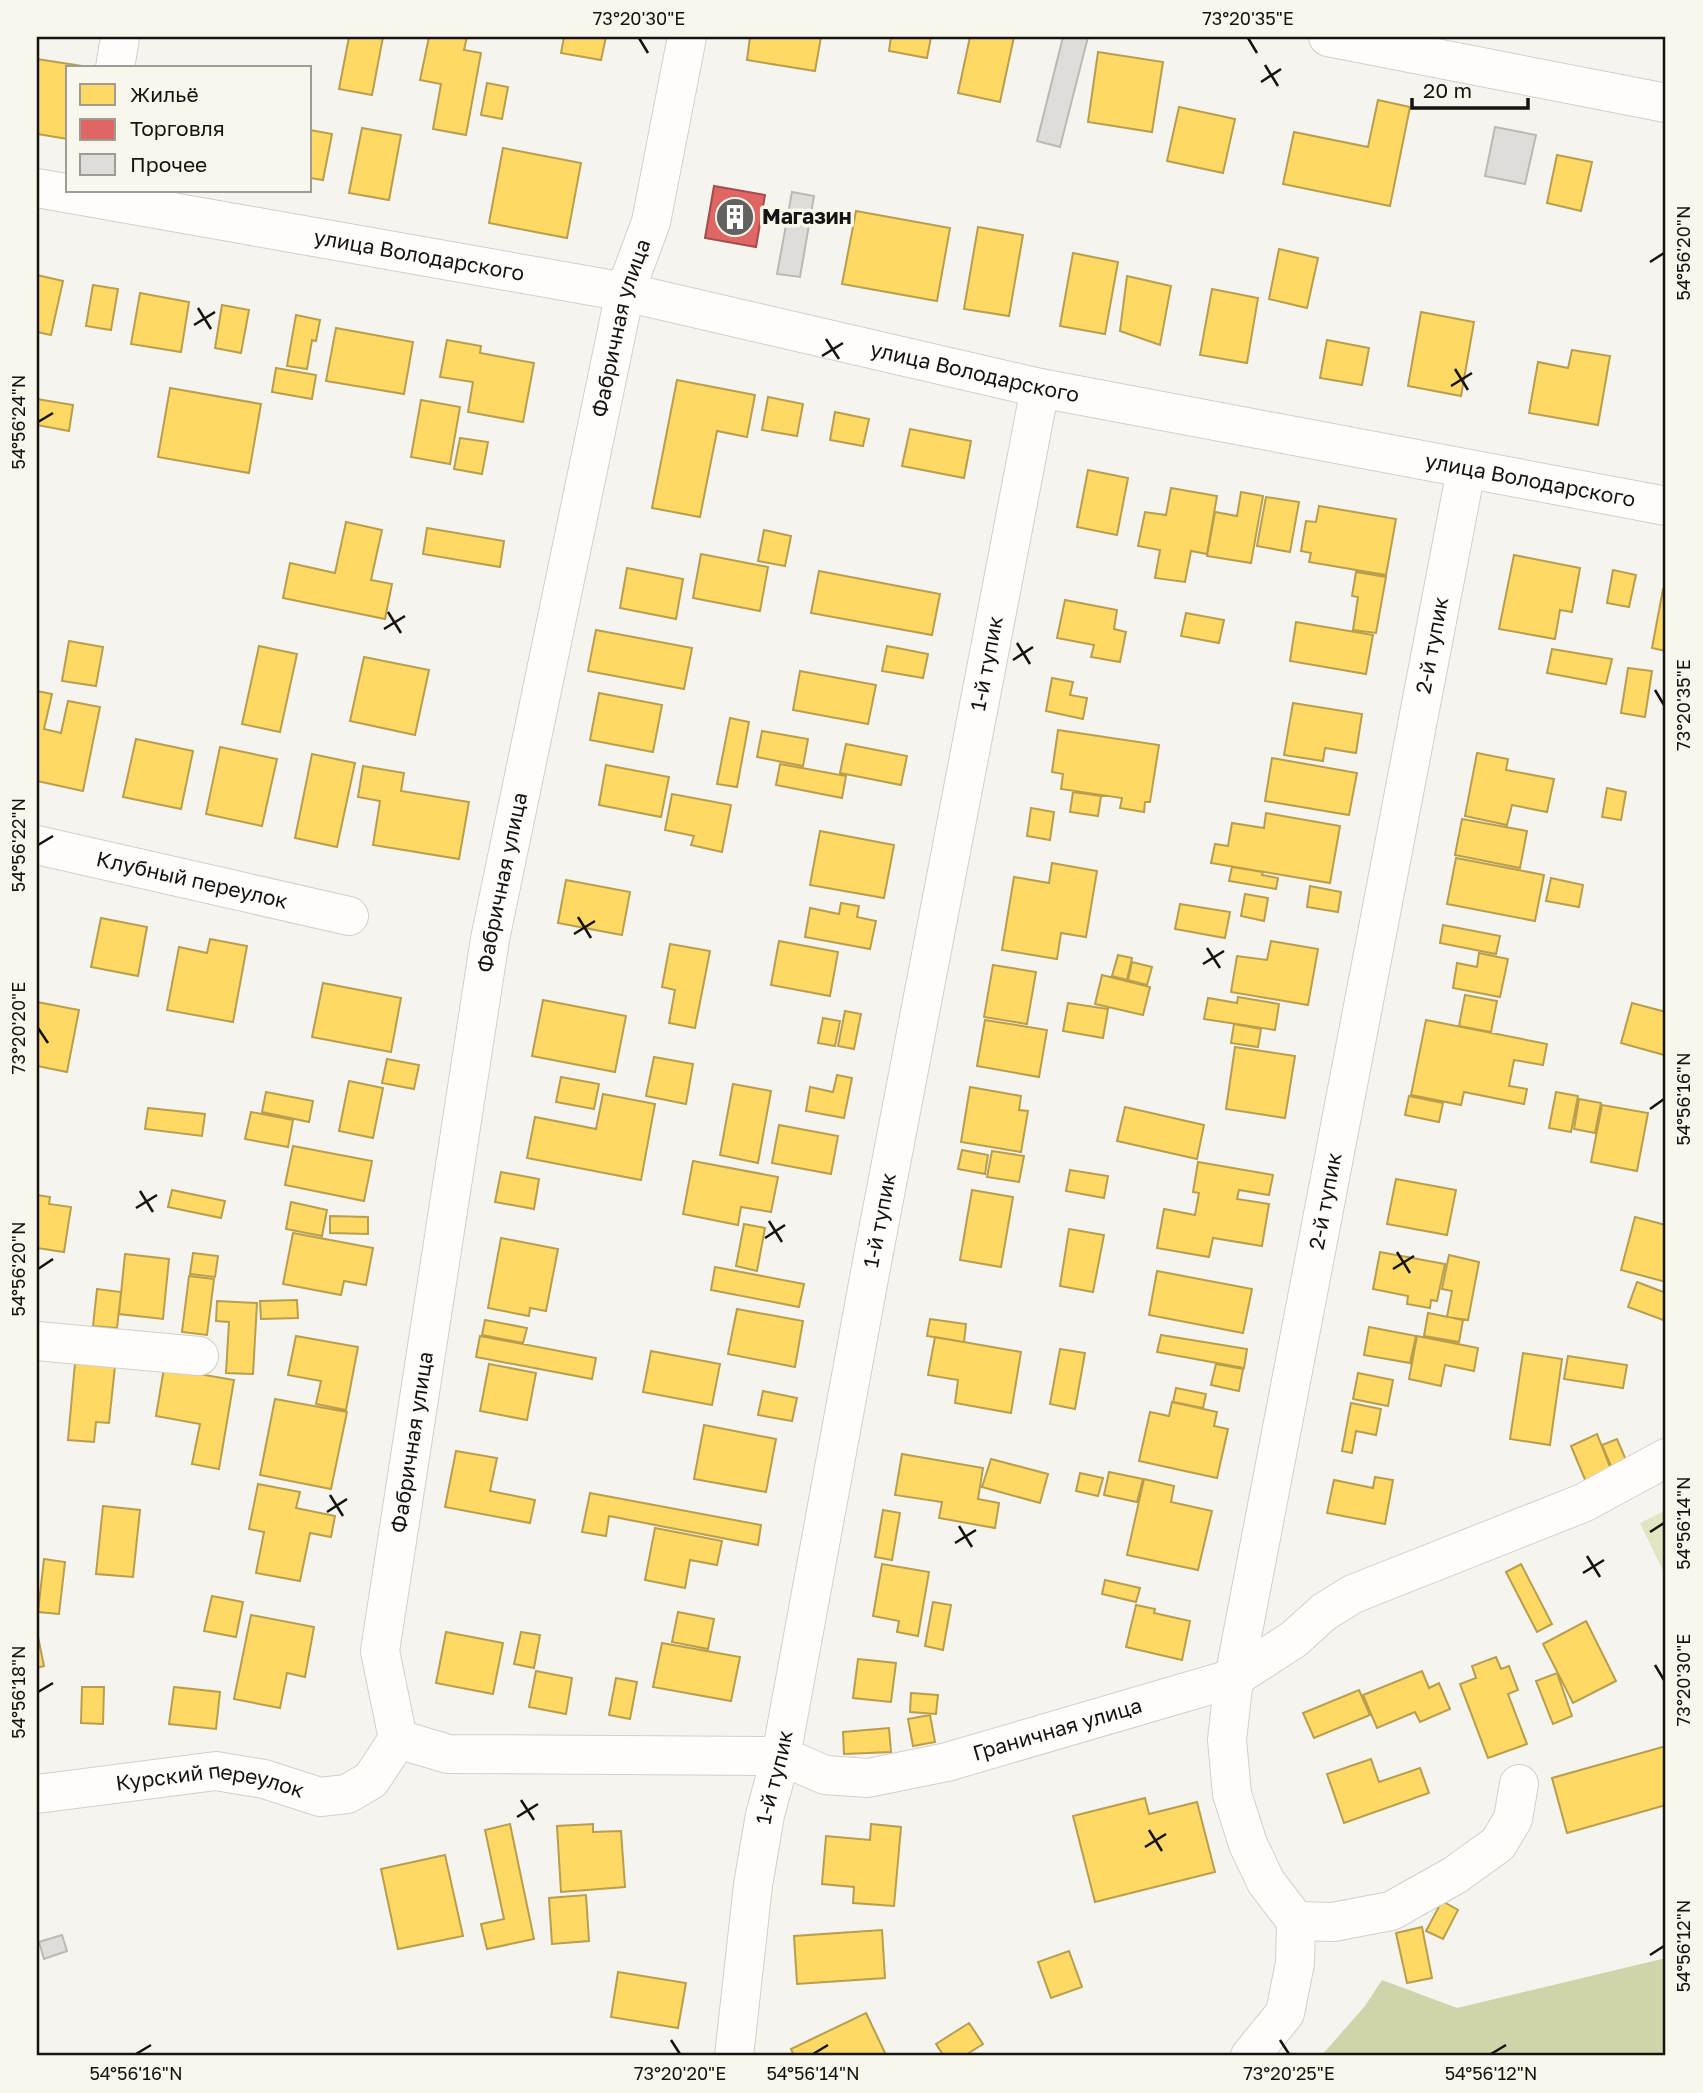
<svg xmlns="http://www.w3.org/2000/svg" width="1703" height="2093" viewBox="0 0 1703 2093" font-family="'Golos Text',sans-serif">
<style>
.green{fill:#e2e4c2}
.forest{fill:#d1d3ab}
.homes{fill:#ffd966;stroke:#b99e4c;stroke-width:2}
.shops{fill:#e06666;stroke:#a34d4c;stroke-width:2}
.building{fill:#dfddd9;stroke:#bbb9b4;stroke-width:2}
.lines{fill:none;stroke-linecap:round;stroke-linejoin:round}
.minor-casing{stroke:#d1d0cb;stroke-width:40}
.minor{stroke:#fefdfc;stroke-width:38}
.ticks{fill:none;stroke:#151410;stroke-width:2.5}
.labels{text-anchor:middle;stroke-width:7;stroke-linejoin:round;paint-order:stroke}
.poi-label{font-size:21px;font-weight:bold;fill:#151410;stroke:#f9f6eb;text-anchor:start}
.street-label{font-size:21px;fill:#151410;stroke:#f9f6eb}
.neatline{fill:none;stroke:#151410;stroke-width:2.5}
.ticks-label{font-size:18px;text-anchor:middle;fill:#151410}
</style>
<rect width="100%" height="100%" fill="#f6f4ee"/>
<path class="green" d="M1666,1510V1577L1640,1523Z"/>
<path class="forest" d="M1666,1958V2056H1321L1365,2006L1382,1980L1457,2008Z"/>
<path class="homes" d="M349,37H383L372,95L339,89Z
M429,37H467L464,50L481,53L466,135L433,129L441,84L420,80Z
M564,37H606L601,60L561,53Z
M750,37H821L815,71L747,60Z
M891,37H931L927,58L889,51Z
M970,37H1014L1000,102L958,93Z
M1098,52L1163,62L1152,132L1088,122Z
M37,59L95,68H68V139L37,134Z
M487,83L508,87L502,119L481,115Z
M1378,100L1410,107L1390,206L1283,184L1294,132L1368,147Z
M1179,107L1235,119L1223,173L1167,161Z
M362,128L401,135L389,200L349,193Z
M310,130L332,134L323,180L310,178Z
M503,148L581,163L567,238L489,223Z
M1557,155L1592,162L1581,211L1547,203Z
M856,211L950,228L937,301L842,284Z
M978,227L1023,235L1009,316L964,309Z
M1279,249L1318,258L1307,308L1269,299Z
M1073,253L1118,262L1105,334L1060,326Z
M37,275L63,281L51,335L37,332Z
M1127,276L1171,286L1160,345L1120,331Z
M93,285L118,289L111,330L86,326Z
M1212,289L1258,298L1247,363L1200,355Z
M140,293L189,302L181,352L131,344Z
M222,305L249,310L241,353L215,348Z
M1421,312L1474,322L1461,396L1408,386Z
M296,315L320,320L316,341L312,340L307,369L287,366Z
M336,328L413,342L404,394L326,381Z
M447,340L481,346L480,353L534,363L523,422L468,412L473,382L440,377Z
M1327,340L1369,348L1362,385L1320,378Z
M1572,350L1610,356L1598,425L1529,413L1538,362L1568,368Z
M276,368L316,375L312,399L272,392Z
M677,380L755,395L747,437L717,431L700,517L652,508Z
M170,388L261,404L249,473L158,457Z
M768,397L803,404L797,436L762,430Z
M37,399L73,405L69,431L37,425Z
M421,400L460,407L450,464L411,457Z
M835,412L869,419L863,446L830,440Z
M910,429L971,441L964,478L902,466Z
M460,438L488,442L482,474L454,469Z
M1088,470L1128,478L1117,535L1077,527Z
M1171,488L1217,496L1207,554L1191,551L1185,582L1155,578L1160,550L1138,546L1145,512L1166,515Z
M1241,492L1263,496L1251,563L1207,556L1215,512L1237,516Z
M1266,497L1299,502L1290,552L1257,546Z
M1319,506L1396,519L1386,575L1309,562L1311,553L1301,551L1306,521L1316,522Z
M346,522L382,530L371,580L392,584L385,619L283,598L290,563L335,573Z
M427,528L504,541L500,567L423,554Z
M764,530L791,536L785,566L758,561Z
M701,554L768,567L760,611L693,598Z
M1514,555L1580,568L1572,612L1560,610L1555,639L1499,629Z
M627,568L683,579L676,619L620,608Z
M1613,570L1636,575L1629,607L1607,603Z
M819,571L940,594L932,635L811,613Z
M1356,572L1386,577L1376,633L1353,630L1358,597L1352,596Z
M1663,589L1666,590V651L1652,648Z
M1065,600L1117,610L1114,629L1126,632L1120,662L1091,657L1094,645L1057,638Z
M1186,613L1224,620L1219,643L1181,636Z
M1296,622L1373,635L1366,674L1290,661Z
M596,630L692,648L684,689L588,671Z
M69,641L103,647L96,686L62,681Z
M259,646L297,654L280,732L242,724Z
M887,646L928,654L923,678L882,671Z
M1552,649L1612,659L1606,684L1547,673Z
M364,657L429,670L415,735L350,721Z
M1628,668L1652,671L1645,717L1621,713Z
M800,671L876,685L868,724L793,710Z
M1052,678L1073,682L1070,695L1087,698L1083,719L1046,711Z
M37,691L52,694L44,729L61,733L68,701L100,707L83,791L37,781Z
M599,693L662,705L653,752L590,740Z
M1293,703L1362,714L1356,753L1325,748L1323,761L1284,755Z
M730,718L749,722L737,787L717,784Z
M1058,730L1159,745L1150,802H1145L1144,812L1120,808L1122,798L1061,789L1063,774L1052,772Z
M762,731L808,739L803,766L757,757Z
M136,739L193,751L181,809L123,797Z
M846,744L907,756L901,785L840,773Z
M220,747L277,759L262,826L206,814Z
M1477,753L1508,759L1506,770L1554,779L1547,812L1512,805L1507,825L1465,816Z
M312,754L355,763L337,847L295,838Z
M1272,758L1357,773L1349,815L1265,801Z
M780,764L846,776L842,798L776,785Z
M606,765L669,777L661,817L599,805Z
M363,766L404,773L401,791L469,802L459,859L373,845L380,801L358,797Z
M1607,788L1626,792L1621,820L1602,817Z
M1073,792L1101,796L1098,816L1070,812Z
M672,794L731,805L722,852L691,845L694,836L665,830Z
M1031,808L1054,812L1050,840L1027,836Z
M1266,813L1340,826L1330,883L1211,863L1215,844L1228,846L1232,823L1264,828Z
M1462,819L1527,831L1520,868L1455,855Z
M820,831L894,845L884,898L810,885Z
M1456,858L1544,875L1535,921L1447,904Z
M1052,863L1097,871L1086,937L1061,933L1057,959L1002,950L1014,877L1049,883Z
M1232,867L1263,872L1262,875L1278,878L1276,889L1229,881Z
M1551,878L1583,885L1579,907L1546,901Z
M566,880L630,892L622,935L558,923Z
M1310,886L1341,892L1338,912L1307,907Z
M1245,894L1268,898L1264,921L1241,916Z
M841,903L859,906L857,917L876,921L870,949L805,937L810,908L839,914Z
M1180,904L1230,912L1225,938L1175,929Z
M101,918L147,927L138,976L91,967Z
M1443,925L1500,936L1496,954L1440,943Z
M210,939L247,946L233,1022L167,1010L179,947L207,953Z
M779,941L838,952L830,996L771,985Z
M1271,941L1318,949L1308,1005L1231,992L1237,956L1267,960Z
M670,944L710,951L695,1028L669,1023L675,990L662,987Z
M1479,953L1508,959L1500,997L1453,988L1457,963L1477,967Z
M1118,955L1132,958L1127,980L1112,976Z
M1132,962L1152,967L1147,985L1128,980Z
M993,965L1036,972L1027,1024L984,1017Z
M1102,975L1150,987L1143,1015L1095,1004Z
M323,983L401,998L391,1052L312,1037Z
M1465,995L1497,1001L1491,1032L1459,1026Z
M1238,997L1279,1004L1275,1030L1204,1019L1208,998L1237,1003Z
M543,1000L626,1016L615,1072L532,1056Z
M37,1002L79,1010L67,1072L37,1066Z
M1068,1003L1108,1009L1103,1038L1063,1031Z
M1632,1003L1666,1012V1046L1664,1055L1621,1043Z
M845,1011L861,1014L854,1049L838,1046Z
M823,1018L840,1021L835,1046L818,1043Z
M985,1020L1047,1030L1039,1077L977,1066Z
M1426,1020L1547,1044L1543,1065L1514,1060L1509,1086L1527,1089L1524,1104L1464,1092L1461,1105L1411,1095Z
M1234,1024L1261,1029L1258,1047L1231,1043Z
M1235,1047L1295,1056L1285,1118L1226,1109Z
M654,1057L693,1064L686,1104L646,1096Z
M387,1059L419,1065L414,1089L382,1083Z
M837,1075L852,1078L844,1118L806,1111L810,1087L833,1092Z
M561,1077L599,1084L594,1109L556,1102Z
M349,1081L383,1088L373,1138L339,1131Z
M733,1084L771,1091L758,1163L720,1155Z
M970,1087L1021,1096L1019,1110L1028,1111L1021,1152L961,1142Z
M266,1092L313,1101L309,1122L262,1112Z
M1556,1092L1578,1096L1571,1132L1549,1128Z
M603,1094L655,1104L641,1180L527,1158L535,1117L596,1129Z
M1409,1096L1443,1103L1439,1122L1405,1115Z
M1579,1099L1601,1103L1595,1133L1574,1129Z
M1602,1105L1648,1113L1637,1171L1591,1162Z
M1125,1107L1204,1125L1197,1159L1117,1141Z
M148,1108L205,1114L202,1136L145,1129Z
M251,1112L293,1120L288,1147L245,1139Z
M779,1125L838,1136L831,1174L772,1163Z
M293,1146L372,1161L364,1201L285,1185Z
M962,1150L988,1155L985,1174L958,1169Z
M992,1151L1024,1156L1019,1182L987,1177Z
M693,1161L778,1177L771,1212L741,1207L738,1225L683,1214Z
M1198,1162L1273,1175L1269,1195L1239,1190L1237,1199L1269,1204L1262,1246L1213,1238L1209,1257L1157,1248L1164,1209L1195,1215L1199,1193L1193,1192Z
M1070,1170L1108,1176L1104,1198L1066,1191Z
M501,1172L539,1179L534,1209L495,1202Z
M1396,1179L1456,1190L1447,1235L1387,1224Z
M172,1190L225,1201L221,1218L168,1207Z
M972,1190L1013,1197L1001,1267L960,1260Z
M37,1195L50,1197L49,1204L71,1207L64,1252L37,1248Z
M291,1202L327,1210L322,1236L286,1229Z
M330,1216L368,1217V1234L330,1233Z
M1635,1217L1666,1225V1282L1621,1270Z
M744,1224L765,1228L757,1271L736,1266Z
M1069,1229L1104,1235L1093,1292L1060,1286Z
M293,1233L373,1248L366,1285L344,1281L341,1295L283,1284Z
M501,1238L558,1249L546,1311L530,1308L529,1316L488,1308Z
M1380,1252L1445,1264L1437,1301L1431,1300L1430,1308L1407,1304L1408,1296L1373,1289Z
M193,1253L218,1256L215,1277L190,1274Z
M125,1254L169,1259L163,1319L119,1314Z
M1449,1255L1479,1262L1468,1320L1447,1317L1452,1291L1442,1289Z
M715,1267L804,1284L799,1307L711,1290Z
M1157,1271L1252,1289L1243,1333L1149,1315Z
M189,1276L214,1279L207,1335L182,1332Z
M1637,1282L1666,1293V1321L1628,1307Z
M97,1289L121,1292L117,1328L93,1326Z
M297,1300L298,1318L261,1319L260,1301Z
M217,1301L257,1303L253,1374L226,1373L229,1322L216,1321Z
M737,1309L803,1321L795,1367L728,1354Z
M1428,1313L1463,1320L1459,1342L1424,1336Z
M930,1319L966,1324L964,1342L927,1336Z
M485,1320L527,1328L523,1343L482,1335Z
M1369,1327L1416,1336L1410,1363L1364,1355Z
M1161,1335L1247,1349L1244,1368L1157,1352Z
M296,1336L358,1347L346,1410L316,1404L321,1381L288,1375Z
M480,1336L596,1358L592,1379L476,1357Z
M1417,1336L1478,1348L1474,1371L1445,1365L1441,1386L1409,1379Z
M935,1337L1021,1352L1011,1413L955,1403L958,1380L928,1375Z
M1060,1349L1085,1353L1075,1409L1050,1404Z
M651,1351L720,1364L712,1405L643,1392Z
M1523,1353L1562,1359L1550,1445L1510,1439Z
M1568,1356L1627,1365L1623,1388L1564,1379Z
M75,1363L115,1366L109,1423L96,1422L94,1442L68,1440Z
M489,1364L536,1373L527,1420L480,1411Z
M1216,1364L1243,1369L1239,1391L1211,1385Z
M164,1368L234,1380L219,1469L192,1464L200,1424L156,1416Z
M1358,1373L1393,1380L1388,1406L1353,1399Z
M1176,1388L1206,1394L1203,1408L1173,1402Z
M763,1391L797,1398L792,1421L758,1415Z
M275,1399L347,1412L331,1489L260,1475Z
M1172,1402L1217,1412L1214,1426L1228,1429L1217,1478L1139,1461L1150,1412L1169,1416Z
M1351,1403L1381,1409L1376,1435L1356,1431L1352,1453L1342,1451Z
M704,1425L776,1439L766,1492L694,1479Z
M1597,1434L1612,1472L1586,1482L1571,1446Z
M1617,1439L1628,1465L1613,1471L1602,1445Z
M456,1451L497,1458L490,1491L535,1500L530,1523L445,1507Z
M902,1454L983,1468L978,1499L999,1503L995,1528L939,1518L942,1502L895,1495Z
M991,1459L1048,1474L1040,1503L982,1487Z
M1109,1472L1143,1479L1137,1502L1104,1495Z
M1080,1473L1103,1478L1098,1496L1076,1491Z
M1375,1477L1393,1480L1385,1524L1327,1513L1334,1480L1373,1488Z
M1144,1479L1174,1486L1171,1502L1212,1511L1198,1570L1127,1555Z
M258,1484L300,1492L296,1508L335,1516L331,1537L310,1533L300,1581L256,1573L264,1532L249,1529Z
M590,1493L761,1525L758,1545L609,1516L606,1536L582,1532Z
M103,1506L140,1510L133,1577L96,1574Z
M883,1510L900,1513L892,1560L875,1557Z
M655,1528L722,1541L717,1565L690,1560L685,1588L645,1580Z
M44,1559L65,1562L59,1614L38,1612Z
M882,1564L929,1572L918,1636L897,1632L899,1621L873,1616Z
M1521,1564L1552,1624L1537,1632L1506,1572Z
M1105,1580L1140,1588L1136,1602L1102,1594Z
M212,1596L243,1602L236,1637L204,1631Z
M933,1602L951,1605L943,1650L925,1646Z
M1136,1605L1155,1609L1154,1613L1190,1621L1182,1660L1126,1647Z
M678,1612L714,1619L708,1649L672,1642Z
M251,1615L314,1627L305,1677L287,1673L280,1708L234,1699Z
M1586,1621L1616,1681L1573,1703L1543,1644Z
M37,1632L44,1666L37,1668Z
M446,1632L503,1643L493,1694L436,1683Z
M521,1632L540,1635L534,1668L514,1664Z
M662,1643L740,1657L731,1701L653,1687Z
M1496,1657L1501,1669L1509,1666L1518,1690L1508,1694L1527,1744L1488,1758L1460,1684L1476,1678L1472,1666Z
M858,1659L896,1663L891,1702L853,1698Z
M536,1671L572,1678L566,1714L529,1707Z
M1422,1671L1429,1688L1439,1683L1450,1709L1420,1722L1415,1712L1377,1728L1363,1695Z
M1557,1673L1572,1716L1553,1724L1536,1681Z
M616,1678L637,1682L630,1719L609,1715Z
M82,1687H104L103,1724L81,1723Z
M174,1687L220,1692L216,1729L169,1724Z
M1359,1690L1370,1715L1314,1738L1303,1713Z
M911,1693L938,1695L936,1714L910,1712Z
M930,1715L935,1742L913,1746L908,1719Z
M889,1728L891,1752L844,1754L843,1732Z
M1666,1746V1805L1567,1833L1552,1778Z
M1371,1759L1379,1782L1420,1768L1429,1793L1344,1823L1327,1774Z
M1145,1798L1149,1814L1197,1802L1215,1872L1095,1902L1073,1816Z
M510,1824L534,1939L487,1949L481,1924L504,1919L485,1830Z
M593,1824V1832L621,1831L625,1887L561,1892L557,1826Z
M871,1824L901,1827L894,1906L853,1903L854,1887L822,1884L826,1836L870,1840Z
M445,1855L463,1936L398,1949L381,1869Z
M586,1895L589,1941L552,1944L549,1898Z
M1442,1901L1458,1910L1443,1939L1426,1931Z
M1422,1927L1432,1978L1407,1983L1396,1933Z
M882,1930L885,1978L797,1984L794,1936Z
M1069,1951L1082,1987L1051,1998L1038,1962Z
M618,1972L686,1983L678,2028L611,2017Z
M866,2013L886,2055L794,2056L791,2049Z
M969,2023L983,2044L964,2056H944L936,2044Z"/>
<path class="shops" d="M714,186L765,195L756,247L705,238Z"/>
<path class="building" d="M1063,37H1088L1060,147L1037,141Z
M1495,127L1536,135L1525,184L1485,176Z
M792,192L814,196L800,277L777,274Z
M62,1935L67,1951L44,1959L39,1942Z"/>
<g class="lines">
<g class="minor-casing">
<g id="minor">
<path d="M1328,37L1666,103"/>
<path d="M115,68L120,37"/>
<path id="s1" d="M37,188L625,292L1040,388L1666,506"/>
<path id="s2" d="M37,845L349,916"/>
<path d="M37,1341L199,1356"/>
<path id="s3" d="M398,1739L380,1651L490,939L625,292L651,222L687,37"/>
<path id="s4" d="M398,1739L448,1754L781,1756L825,1775L868,1778L947,1762L1234,1678L1294,1639L1324,1612L1353,1594L1583,1503L1666,1458"/>
<path id="s5" d="M37,1794L216,1771L264,1779L320,1797L347,1794L371,1780L398,1739"/>
<path id="s6" d="M1296,1921L1266,1882L1248,1844L1232,1794L1227,1740L1234,1678L1466,470"/>
<path d="M1296,1921L1333,1922L1391,1911L1455,1875L1498,1844L1513,1819L1519,1784"/>
<path id="s7" d="M734,2056L753,1885L765,1815L781,1756L872,1262L1040,388"/>
<path d="M1250,2056L1285,2013L1295,1963L1296,1921"/>
</g>
</g>
<use href="#minor" class="minor"/>
</g>
<path class="ticks" d="M639,38L648,53M1248,38L1257,53M1265,65L1278,86M1261,82L1281,69M1650,262L1664,253M198,308L211,329M194,325L215,312M826,339L839,359M822,356L843,343M1455,369L1468,390M1451,386L1472,373M38,422L53,413M388,612L401,633M384,629L405,616M1017,643L1030,664M1013,660L1033,647M1655,690L1664,705M38,845L53,836M578,917L591,938M574,934L595,921M1207,948L1220,968M1203,964L1224,951M38,1028L48,1043M1650,1109L1664,1099M140,1191L153,1212M136,1208L157,1195M769,1221L782,1242M765,1238L785,1225M1397,1252L1410,1273M38,1269L53,1259M1393,1269L1414,1256M330,1495L343,1516M327,1512L347,1499M959,1526L972,1547M1650,1532L1664,1523M955,1543L976,1530M1587,1556L1600,1577M1583,1573L1604,1560M1655,1665L1664,1680M38,1692L53,1683M521,1800L534,1820M517,1817L538,1804M1149,1830L1162,1851M1145,1847L1166,1834M1650,1955L1664,1946M671,2040L680,2054M1280,2040L1289,2054M136,2054L151,2045M813,2054L828,2045M1491,2054L1506,2045"/>
<defs>
<g id="building-disc" transform="scale(2.0125)"><circle r="9.5" fill="#64625e" stroke="#f9f6eb"/><path d="M-4-6H4V6H1V3H-1V6H-4ZM-2.5-4.3h1.7v1.8h-1.7ZM.8-4.3h1.7v1.8H.8ZM-2.5-1h1.7V.8h-1.7ZM.8-1h1.7V.8H.8Z" fill="#fff"/></g>
</defs>
<g fill-rule="evenodd">
<use href="#building-disc" x="735" y="217"/>
</g>
<g class="labels">
<g class="poi-label">
<text x="762" y="224">Магазин</text>
</g>
<g class="street-label">
<text dy="7" stroke="none"><textPath href="#s1" startOffset="388">улица Володарского</textPath></text>
<text dy="7" stroke="none"><textPath href="#s3" startOffset="1435">Фабричная улица</textPath></text>
<text dy="7" stroke="none"><textPath href="#s1" startOffset="956">улица Володарского</textPath></text>
<text dy="7" stroke="none"><textPath href="#s1" startOffset="1522">улица Володарского</textPath></text>
<text dy="7" stroke="none"><textPath href="#s6" startOffset="1312">2-й тупик</textPath></text>
<text dy="7" stroke="none"><textPath href="#s7" startOffset="1416">1-й тупик</textPath></text>
<text dy="7" stroke="none"><textPath href="#s2" startOffset="159">Клубный переулок</textPath></text>
<text dy="7" stroke="none"><textPath href="#s3" startOffset="868">Фабричная улица</textPath></text>
<text dy="7" stroke="none"><textPath href="#s6" startOffset="746">2-й тупик</textPath></text>
<text dy="7" stroke="none"><textPath href="#s7" startOffset="849">1-й тупик</textPath></text>
<text dy="7" stroke="none"><textPath href="#s3" startOffset="301">Фабричная улица</textPath></text>
<text dy="7" stroke="none"><textPath href="#s4" startOffset="672">Граничная улица</textPath></text>
<text dy="7" stroke="none"><textPath href="#s7" startOffset="282">1-й тупик</textPath></text>
<text dy="7" stroke="none"><textPath href="#s5" startOffset="175">Курский переулок</textPath></text>
</g>
</g>
<rect width="1703" height="2093" fill="none" stroke="#f9f6eb" stroke-width="77"/>
<rect x="66" y="66" width="245" height="126" fill="#f9f6eb" stroke="#9e9c93" stroke-width="2"/>
<rect x="80" y="84" width="35" height="21" fill="#ffd966" stroke="#9e9c93" stroke-width="2"/>
<text x="130" y="102" font-size="21" fill="#151410">Жильё</text>
<rect x="80" y="119" width="35" height="21" fill="#e06666" stroke="#9e9c93" stroke-width="2"/>
<text x="130" y="136" font-size="21" fill="#151410">Торговля</text>
<rect x="80" y="154" width="35" height="21" fill="#dfddd9" stroke="#9e9c93" stroke-width="2"/>
<text x="130" y="172" font-size="21" fill="#151410">Прочее</text>
<path d="M1412 98v10h116v-10" fill="none" stroke="#151410" stroke-width="3.5"/>
<text x="1423" y="98" font-size="21" fill="#151410" stroke="#f9f6eb" stroke-width="5" paint-order="stroke">20 m</text>
<rect x="38" y="38" width="1626" height="2016" class="neatline"/>
<g class="ticks-label">
<text x="639" y="25">73°20'30"E</text>
<text x="1248" y="25">73°20'35"E</text>
<text transform="translate(1684 253) rotate(-90)" y="6">54°56'20"N</text>
<text transform="translate(19 422) rotate(-90)" y="6">54°56'24"N</text>
<text transform="translate(1684 705) rotate(-90)" y="6">73°20'35"E</text>
<text transform="translate(19 845) rotate(-90)" y="6">54°56'22"N</text>
<text transform="translate(19 1028) rotate(-90)" y="6">73°20'20"E</text>
<text transform="translate(1684 1099) rotate(-90)" y="6">54°56'16"N</text>
<text transform="translate(19 1269) rotate(-90)" y="6">54°56'20"N</text>
<text transform="translate(1684 1523) rotate(-90)" y="6">54°56'14"N</text>
<text transform="translate(1684 1680) rotate(-90)" y="6">73°20'30"E</text>
<text transform="translate(19 1692) rotate(-90)" y="6">54°56'18"N</text>
<text transform="translate(1684 1946) rotate(-90)" y="6">54°56'12"N</text>
<text x="136" y="2080">54°56'16"N</text>
<text x="680" y="2080">73°20'20"E</text>
<text x="813" y="2080">54°56'14"N</text>
<text x="1289" y="2080">73°20'25"E</text>
<text x="1491" y="2080">54°56'12"N</text>
</g>
</svg>
